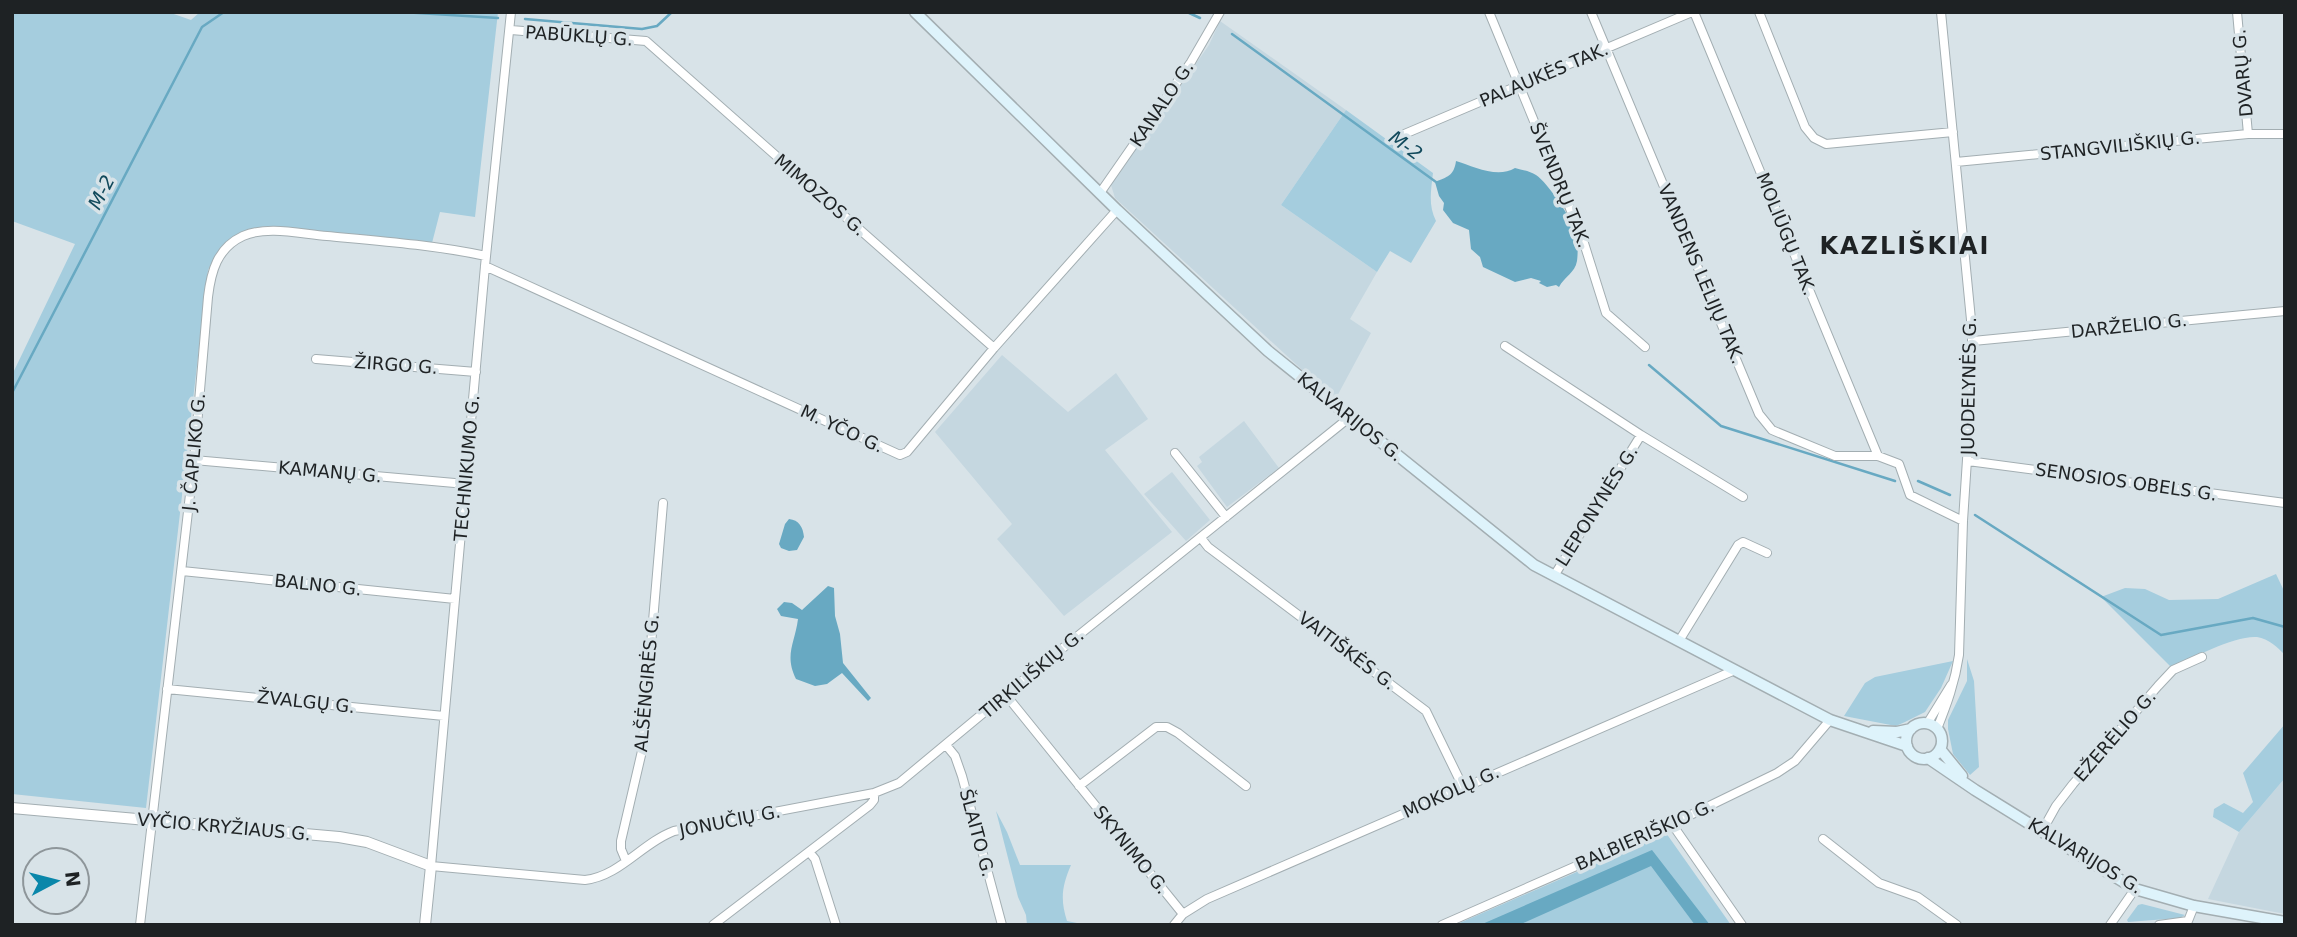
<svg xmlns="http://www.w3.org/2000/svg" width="2297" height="937" viewBox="0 0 2297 937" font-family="'DejaVu Sans',sans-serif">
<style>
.built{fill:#c5d7e0}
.green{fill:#a5cdde}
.water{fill:#68a9c2}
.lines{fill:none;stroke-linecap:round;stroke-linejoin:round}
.stream{stroke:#68a9c2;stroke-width:2.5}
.minor-casing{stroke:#a3aeb2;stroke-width:10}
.tertiary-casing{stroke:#a3aeb2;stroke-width:12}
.secondary-casing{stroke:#a3aeb2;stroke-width:13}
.minor{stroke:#fff;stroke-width:8}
.tertiary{stroke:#fff;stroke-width:10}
.secondary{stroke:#def3fb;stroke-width:10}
.labels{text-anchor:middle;stroke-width:7;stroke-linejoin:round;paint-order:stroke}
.street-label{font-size:18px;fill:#1e2224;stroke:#d8e3e8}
.water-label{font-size:19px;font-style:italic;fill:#124a5c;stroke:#d8e3e8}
.district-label{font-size:24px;font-weight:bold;letter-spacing:2px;fill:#1e2224;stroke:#d8e3e8}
</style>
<rect width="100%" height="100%" fill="#d8e3e8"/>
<path class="built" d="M1220,21L1346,110L1281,205L1377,272L1350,319L1371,333L1335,400L1115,198L1111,185L1209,45Z
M1002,355L1068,412L1116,373L1148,419L1105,450L1172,532L1064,616L997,539L1012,524L935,432Z
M1244,421L1279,468L1227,507L1197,466L1202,462L1199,457Z
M1172,472L1210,520L1186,541L1144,494Z
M2285,778V914L2208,899L2239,832Z"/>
<path class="green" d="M12,12H168L191,20L200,12H498L475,217L440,212L432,243L268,226C236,230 223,241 208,270L146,808L12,794V375L75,244L12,221Z
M1346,110L1433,173C1431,191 1428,205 1436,221L1411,263L1390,251L1377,272L1281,205Z
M2276,574L2285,593V655C2277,647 2269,639 2257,637C2236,635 2191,658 2172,668L2101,597L2125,588L2145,589L2169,600L2218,599Z
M1967,659L1974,681L1979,767L1970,775L1953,754L1948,729V720L1967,681Z
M1953,661L1941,688L1925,712L1905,722L1896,726L1844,716L1865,683L1875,677Z
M2285,724V778L2239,832L2213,817L2214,809L2224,803L2243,813L2253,802L2243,773Z
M996,811L1007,832L1020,865H1071C1062,886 1060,899 1067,921L1087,925H1027L1026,915L1018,897Z
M1666,833L1731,925H1455Z
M2142,904L2185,915L2180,918L2128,922L2127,920L2138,905Z"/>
<path class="water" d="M1456,161C1473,166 1497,179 1515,168C1522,170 1530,171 1536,175C1548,183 1572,219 1576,233C1578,240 1578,254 1577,261C1575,273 1564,277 1559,287L1556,285L1547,287L1539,283L1541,281L1531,278L1515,282L1483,267L1480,257L1471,249L1469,230L1453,223L1443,210L1444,203L1439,196L1435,182C1447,177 1454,176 1456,161Z
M789,519C799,520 803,527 804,537L797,550L789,551L781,548L779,544L785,524Z
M828,586L834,588L835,616L840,634L843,663L871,698L868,701L842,673L827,684L815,686L796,679C784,655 795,643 798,619L781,616L777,609L784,602L792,603L802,610Z
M1652,850L1710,925H1695L1651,866L1519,925H1480Z"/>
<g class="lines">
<path class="stream" d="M402,12L498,18
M1187,12L1200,18
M525,19L642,29L657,26L672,12
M1232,34L1436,182
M1649,365L1721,426L1895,481
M12,393L202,27L224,12
M1918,481L1950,495
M1975,515L2161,635L2253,618L2285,627"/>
<g class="minor-casing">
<path id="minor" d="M511,12L485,266L431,866L585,880C620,876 642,843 674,831L874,793L899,783L1028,676L1350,417
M1489,12L1583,240L1606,313L1645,347
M1591,12L1759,414L1772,430L1835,456H1878L1899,464L1910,495L1963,521
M1694,12L1878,456
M1759,12L1805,127L1814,138L1826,144L1953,132
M2237,12L2248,134
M511,30L646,41L994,348
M1395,138L1692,12
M1956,162L2248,134H2285
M1100,193L1191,62L1220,12
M485,266L900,455L907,452L994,348L1117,210
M1973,341L2285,311
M1505,346L1641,435L1743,497
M316,359L476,372
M1175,453L1226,517
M194,460L466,484
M1968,461L2285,503
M1201,538L1208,547L1426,711L1463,787
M182,571L455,599
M1554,576L1641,435
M1679,641L1738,545L1743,542L1767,553
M167,689L444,716
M1006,695L1183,914
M1927,724L1951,685
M1937,729C1947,704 1955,682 1959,655L1963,521L1972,383V330L1941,12
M946,745L955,756L962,776L1002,925
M1079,786L1156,727H1167L1178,733L1246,786
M1672,824L1742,925
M2042,831L2056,806L2073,784L2158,686L2173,670L2202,657
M1823,839L1879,883L1918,897L1957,925
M810,853L815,859L836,925
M626,861L621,849V841L642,751L663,503
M140,925L194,460L208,297C211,272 217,248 243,236C268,225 301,234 327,236C381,241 434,245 486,256
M713,925L870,805L874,800V793
M1174,925L1183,914L1207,899L1735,670
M1442,925L1672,824L1777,773L1795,761L1830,720
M2110,925L2135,889
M2159,925L2188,921L2194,906"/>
</g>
<g class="tertiary-casing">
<path id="tertiary" d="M12,808L339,837L367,842L431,866L425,925"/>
</g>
<g class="secondary-casing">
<path id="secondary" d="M915,12L1117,210L1268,351L1534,565L1830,720L1907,746
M1906 741a18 18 0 1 1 36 0a18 18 0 1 1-36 0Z
M1873,731L1897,732L1911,729
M1940,749L1962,776
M1928,758L1975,790L2135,889L2194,906L2285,922"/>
</g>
<use href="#minor" class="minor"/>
<use href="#tertiary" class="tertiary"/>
<use href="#secondary" class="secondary"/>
</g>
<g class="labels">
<g class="street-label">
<text transform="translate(579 36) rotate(4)" y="6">PABŪKLŲ G.</text>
<text transform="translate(2243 73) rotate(-95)" y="6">DVARŲ G.</text>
<text transform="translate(1544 75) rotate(-23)" y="6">PALAUKĖS TAK.</text>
<text transform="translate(1162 104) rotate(-56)" y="6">KANALO G.</text>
<text transform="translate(2120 146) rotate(-6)" y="6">STANGVILIŠKIŲ G.</text>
<text transform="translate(1560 185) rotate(68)" y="6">ŠVENDRŲ TAK.</text>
<text transform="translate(820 195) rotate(41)" y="6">MIMOZOS G.</text>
<text transform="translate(1786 234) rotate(68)" y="6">MOLIŪGŲ TAK.</text>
<text transform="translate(1701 274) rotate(67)" y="6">VANDENS LELIJŲ TAK.</text>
<text transform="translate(2129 326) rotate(-6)" y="6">DARŽELIO G.</text>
<text transform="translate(396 365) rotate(4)" y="6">ŽIRGO G.</text>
<text transform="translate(1969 386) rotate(-89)" y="6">JUODELYNĖS G.</text>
<text transform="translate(1350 417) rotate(39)" y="6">KALVARIJOS G.</text>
<text transform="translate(842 429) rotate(25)" y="6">M. YČO G.</text>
<text transform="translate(194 452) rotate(-85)" y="6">J. ČAPLIKO G.</text>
<text transform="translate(467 468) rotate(-85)" y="6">TECHNIKUMO G.</text>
<text transform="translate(330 472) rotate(5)" y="6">KAMANŲ G.</text>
<text transform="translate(2126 482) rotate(8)" y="6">SENOSIOS OBELS G.</text>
<text transform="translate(1597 506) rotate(-58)" y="6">LIEPONYNĖS G.</text>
<text transform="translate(318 585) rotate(6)" y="6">BALNO G.</text>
<text transform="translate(1347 651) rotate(37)" y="6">VAITIŠKĖS G.</text>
<text transform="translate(1032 674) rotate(-40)" y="6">TIRKILIŠKIŲ G.</text>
<text transform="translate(647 683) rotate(-85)" y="6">ALŠĖNGIRĖS G.</text>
<text transform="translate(306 702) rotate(6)" y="6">ŽVALGŲ G.</text>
<text transform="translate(2115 736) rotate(-49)" y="6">EŽERĖLIO G.</text>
<text transform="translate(1451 792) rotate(-24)" y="6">MOKOLŲ G.</text>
<text transform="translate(730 821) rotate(-11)" y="6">JONUČIŲ G.</text>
<text transform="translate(224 827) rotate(5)" y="6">VYČIO KRYŽIAUS G.</text>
<text transform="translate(977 833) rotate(75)" y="6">ŠLAITO G.</text>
<text transform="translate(1645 835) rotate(-24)" y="6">BALBIERIŠKIO G.</text>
<text transform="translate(1131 850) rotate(51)" y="6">SKYNIMO G.</text>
<text transform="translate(2085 856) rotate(31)" y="6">KALVARIJOS G.</text>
</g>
<g class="water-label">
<text transform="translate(1406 145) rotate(36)" y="7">M-2</text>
<text transform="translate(101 192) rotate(-63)" y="7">M-2</text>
</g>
<g class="district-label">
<text x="1905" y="254">KAZLIŠKIAI</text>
</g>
</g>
<rect width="2297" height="937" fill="none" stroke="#1e2224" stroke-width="28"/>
<g transform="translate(56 881) rotate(83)"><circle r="33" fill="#d8e3e8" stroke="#8e969a" stroke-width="2"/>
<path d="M0-5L12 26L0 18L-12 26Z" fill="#0a87aa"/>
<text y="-10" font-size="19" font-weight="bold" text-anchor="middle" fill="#1e2224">N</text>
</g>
</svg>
